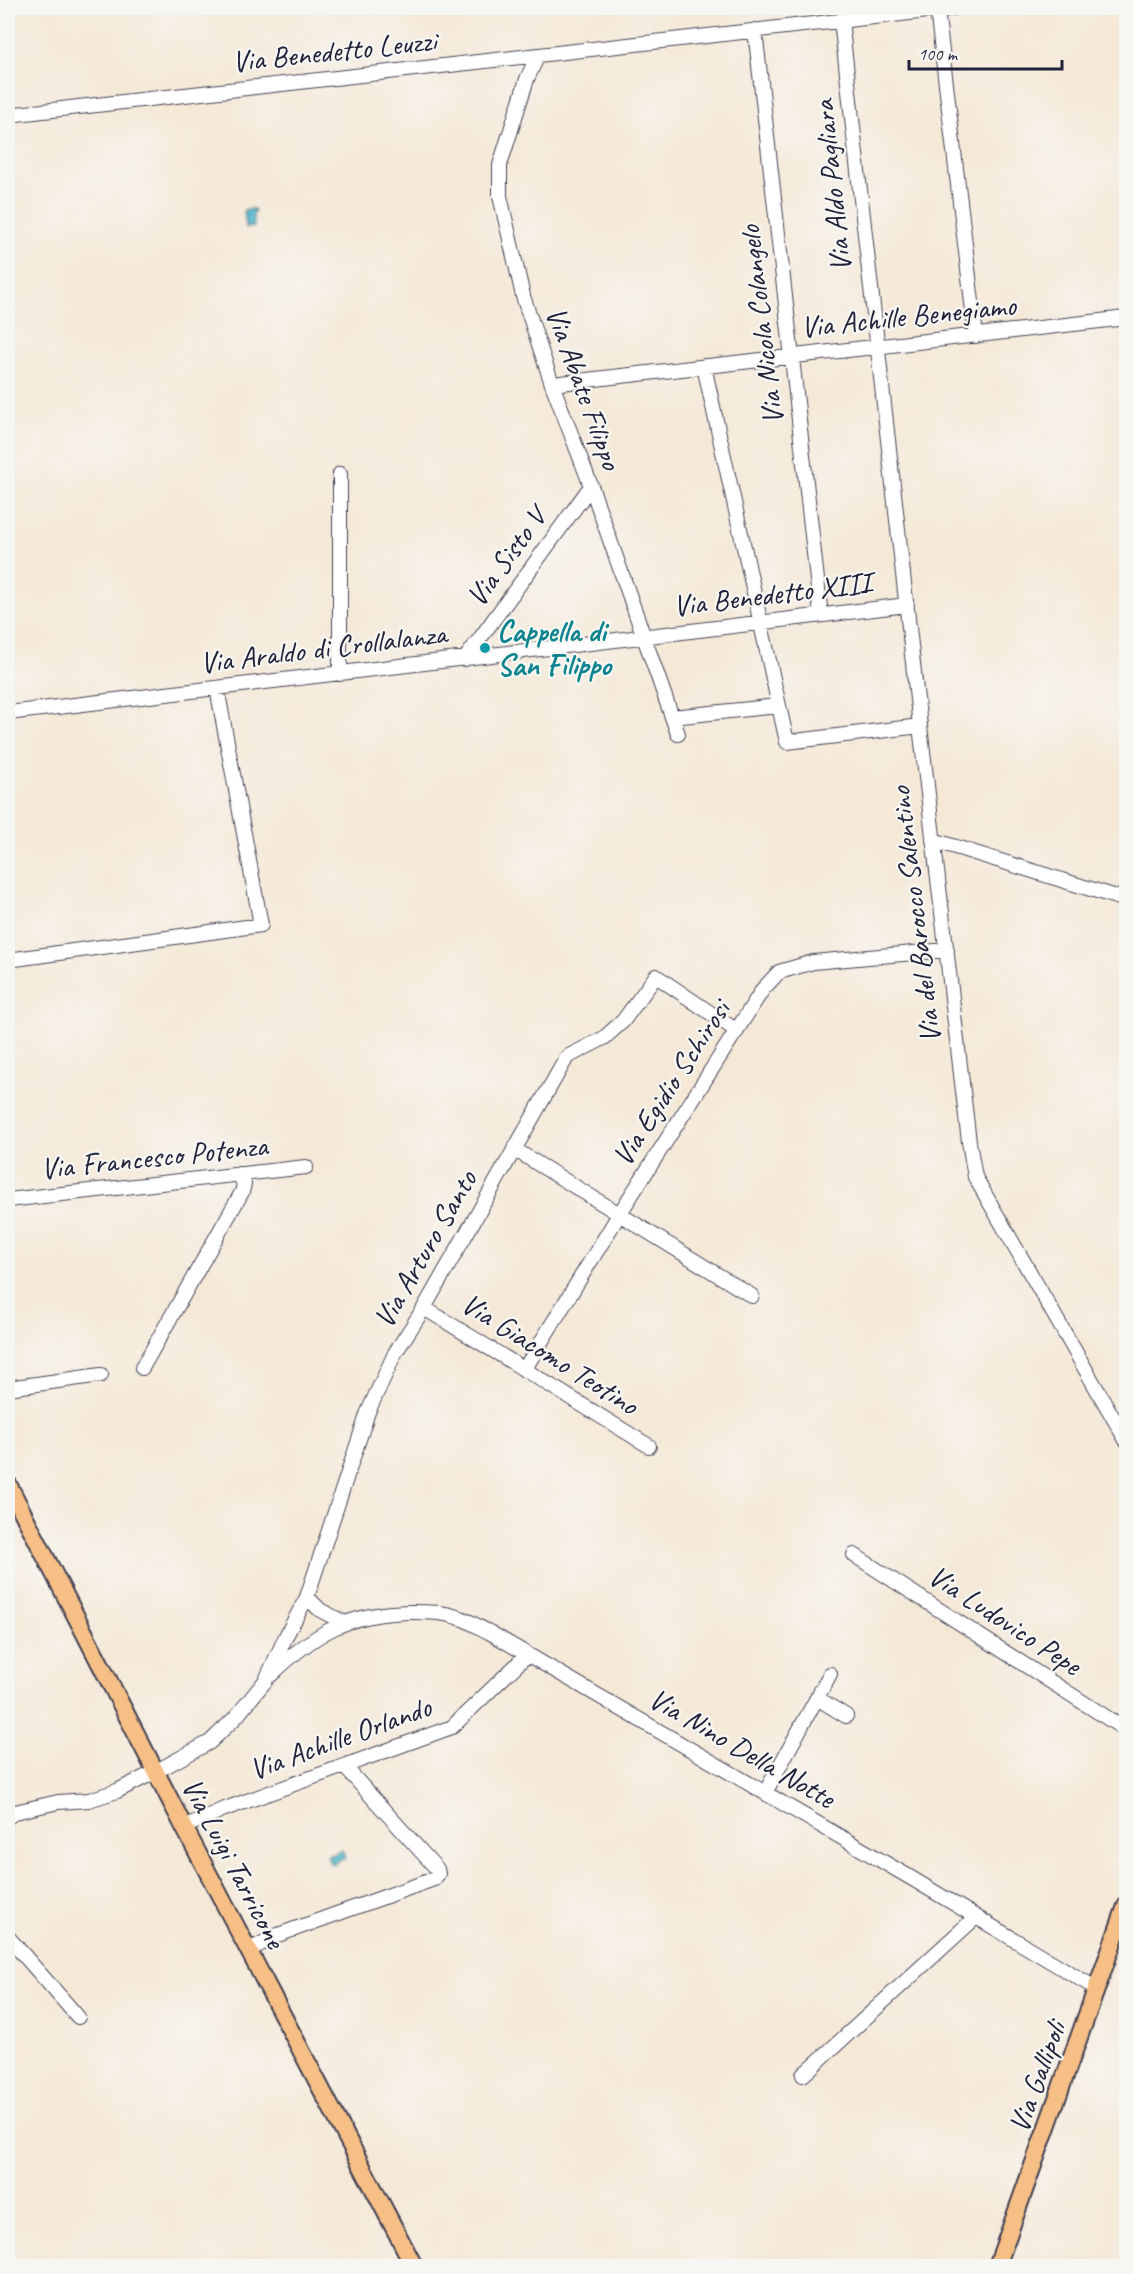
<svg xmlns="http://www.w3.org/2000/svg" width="1134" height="2274" viewBox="0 0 1134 2274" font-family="Caveat,sans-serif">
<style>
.water{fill:#49b4c7;stroke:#366b81;stroke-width:1.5}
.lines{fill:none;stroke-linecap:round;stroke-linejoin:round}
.minor-casing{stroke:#424052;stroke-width:16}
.major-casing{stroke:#424052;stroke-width:20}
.minor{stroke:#fff;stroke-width:14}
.major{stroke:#f5bf86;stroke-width:16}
.culture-dot{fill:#0f9aa8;stroke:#f6f6f2;stroke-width:2}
.labels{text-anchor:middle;stroke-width:4.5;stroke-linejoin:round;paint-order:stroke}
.street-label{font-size:30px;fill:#22223b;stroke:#f6f6f2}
.culture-label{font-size:30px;font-weight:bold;fill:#0d838f;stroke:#f6f6f2;text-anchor:start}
</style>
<rect width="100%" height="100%" fill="#f6f6f2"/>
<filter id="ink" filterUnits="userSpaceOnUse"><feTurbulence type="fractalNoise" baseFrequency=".0167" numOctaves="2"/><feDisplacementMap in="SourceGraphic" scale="12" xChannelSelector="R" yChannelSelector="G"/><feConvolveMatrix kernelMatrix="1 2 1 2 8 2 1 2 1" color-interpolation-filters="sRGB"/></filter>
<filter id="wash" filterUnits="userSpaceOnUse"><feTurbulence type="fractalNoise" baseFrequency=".008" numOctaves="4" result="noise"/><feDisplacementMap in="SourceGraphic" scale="24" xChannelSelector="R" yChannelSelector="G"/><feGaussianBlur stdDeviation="1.35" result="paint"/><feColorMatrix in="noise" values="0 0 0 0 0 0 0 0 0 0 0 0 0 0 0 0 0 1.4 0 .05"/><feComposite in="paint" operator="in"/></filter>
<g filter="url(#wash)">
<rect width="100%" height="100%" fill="#f5e8d7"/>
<path class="water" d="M254,209L255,213L253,214L254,227L246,228L244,210Z
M342,1850L345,1858L336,1861L335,1864L330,1863L327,1855Z"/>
</g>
<g filter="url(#ink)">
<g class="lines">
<g class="minor-casing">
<path id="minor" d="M937,9L976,336
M841,20L920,726L969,1142L975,1177L1126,1440
M755,30L821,615
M538,55L527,79L500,165V196L523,296L552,384L591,486L678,734
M8,115L954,8
M704,366L787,742L920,726
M552,384L1126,318
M340,474V674
M465,659L591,486
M8,713L907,605
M672,717L778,706
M933,840L1126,900
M8,960L261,925L217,688
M514,1149L752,1296
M8,1200L306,1167
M424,1308L649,1446
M142,1368L242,1192L244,1184L239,1174
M524,1370L620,1213L763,989L779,972L813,962L947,950
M8,1388L101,1375
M854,1555L1126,1730
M307,1597L320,1610L343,1622
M271,1675C314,1633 348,1613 410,1612C427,1612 444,1612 460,1618C470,1621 480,1628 489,1632L911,1878L1097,1989
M817,1698L846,1716
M765,1793L830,1674
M8,1817L15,1812L58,1802L89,1800L117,1791L155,1772L210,1742L236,1717L266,1680L287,1634L307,1597L368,1412L395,1353L424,1308L567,1057L604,1038L623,1021L656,976L737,1031
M184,1827L222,1810L452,1727L527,1655
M8,1937L78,2017
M249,1950L278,1935L434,1879L438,1874L437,1869L344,1766
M803,2075L976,1917"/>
</g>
<g class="major-casing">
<path id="major" d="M8,1484L184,1827L414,2266
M997,2266L1126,1906"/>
</g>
<use href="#minor" class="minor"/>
<use href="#major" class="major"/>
</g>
</g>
<circle class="culture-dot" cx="485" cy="648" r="6"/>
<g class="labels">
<g class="street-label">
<text transform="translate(334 51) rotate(-6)" y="10">Via Benedetto Leuzzi</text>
<text transform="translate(832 186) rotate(-96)" y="10">Via Aldo Pagliara</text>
<text transform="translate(908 316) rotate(-6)" y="10">Via Achille Benegiamo</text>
<text transform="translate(761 325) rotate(-97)" y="10">Via Nicola Colangelo</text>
<text transform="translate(584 388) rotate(70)" y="10">Via Abate Filippo</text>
<text transform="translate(506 557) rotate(-54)" y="10">Via Sisto V</text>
<text transform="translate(772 594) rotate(-7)" y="10">Via Benedetto XIII</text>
<text transform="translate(323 648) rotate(-7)" y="10">Via Araldo di Crollalanza</text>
<text transform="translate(915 915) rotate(-97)" y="10">Via del Barocco Salentino</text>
<text transform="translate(671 1083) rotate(-57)" y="10">Via Egidio Schirosi</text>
<text transform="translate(154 1157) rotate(-6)" y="10">Via Francesco Potenza</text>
<text transform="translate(425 1249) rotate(-60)" y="10">Via Arturo Santo</text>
<text transform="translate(550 1354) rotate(32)" y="10">Via Giacomo Teotino</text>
<text transform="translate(1005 1620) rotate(33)" y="10">Via Ludovico Pepe</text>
<text transform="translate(340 1738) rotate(-20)" y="10">Via Achille Orlando</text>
<text transform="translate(742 1748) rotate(30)" y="10">Via Nino Della Notte</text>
<text transform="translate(234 1863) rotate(62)" y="10">Via Luigi Tarricone</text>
<text transform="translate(1037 2077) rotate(-70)" y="10">Via Gallipoli</text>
</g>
<g class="culture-label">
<text x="497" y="641">Cappella di<tspan x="497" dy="34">San Filippo</tspan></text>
</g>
</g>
<rect width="1134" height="2274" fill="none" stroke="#f6f6f2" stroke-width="30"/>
<path d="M909 60v9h153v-9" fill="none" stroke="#22223b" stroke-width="3"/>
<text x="918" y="60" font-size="18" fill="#22223b" stroke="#f6f6f2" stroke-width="4.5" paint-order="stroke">100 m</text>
</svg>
